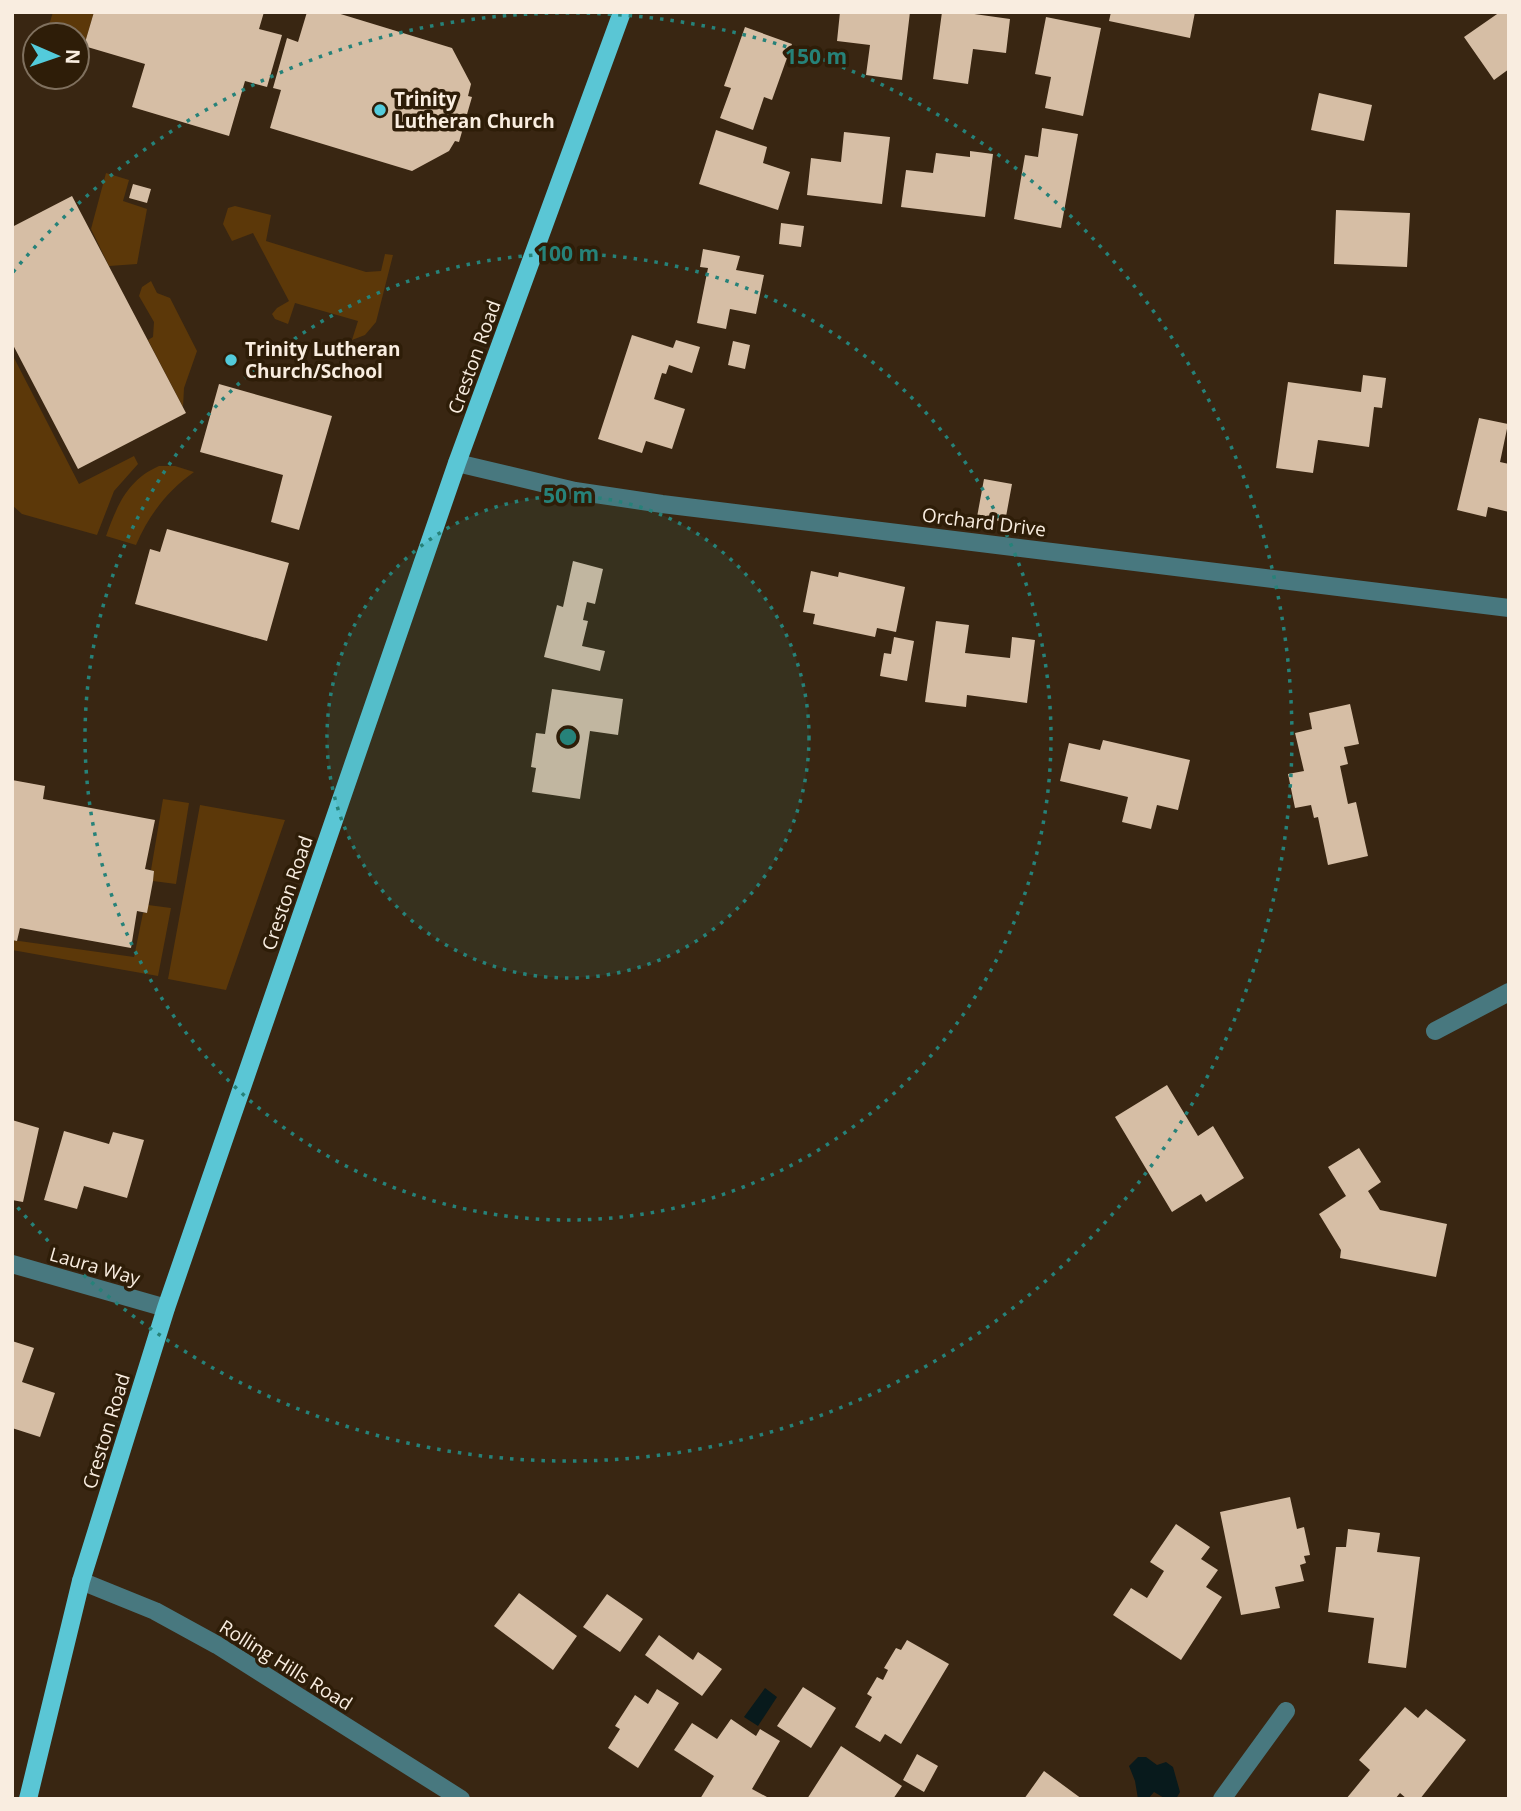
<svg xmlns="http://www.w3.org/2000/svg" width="1521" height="1811" viewBox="0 0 1521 1811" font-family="'Open Sans',sans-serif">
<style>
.green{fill:#5c3809}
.water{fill:#081a1c}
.building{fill:#d6bea5}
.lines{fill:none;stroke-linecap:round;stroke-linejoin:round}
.minor{stroke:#48787f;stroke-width:18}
.major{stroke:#5ac6d5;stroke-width:18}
.ring{fill:none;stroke:#268279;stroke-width:3.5;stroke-dasharray:3.5 7}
.poi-dot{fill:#53cbdb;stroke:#2e1d08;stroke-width:2.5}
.labels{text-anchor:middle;stroke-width:7;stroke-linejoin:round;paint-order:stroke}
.poi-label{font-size:19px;font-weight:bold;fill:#f9ede0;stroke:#2e1d08;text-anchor:start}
.street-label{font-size:19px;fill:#f9ede0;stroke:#2e1d08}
.centre{fill:#268279;stroke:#2e1d08;stroke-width:3.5}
.ring-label{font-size:21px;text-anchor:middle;font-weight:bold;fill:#268279;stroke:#2e1d08;stroke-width:7;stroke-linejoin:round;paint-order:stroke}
</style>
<rect width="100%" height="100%" fill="#392612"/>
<path class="green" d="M53,12H94L84,46L77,44V35H46Z
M106,173L129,180L123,201L147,209L137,264L109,266L91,229Z
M235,206L271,215L266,241L366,272L381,271L385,254L393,255L376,322L365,335L352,340L358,321L295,303L288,324L275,319L272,314L277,308L289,301L253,233L232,241L223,224L228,208Z
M151,281L157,293L170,298L197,351L184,388L183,407L148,340L153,337L154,322L139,296L142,287Z
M12,354L79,484L134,456L138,464L114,491L97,535L22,514L12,505Z
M159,466H175L194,472C167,491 149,515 136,545L106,536C117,506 127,480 159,466Z
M163,799L189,803L176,884L153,881L154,871L151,870Z
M200,805L285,820L226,990L168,979Z
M148,905L171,908L158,976L12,950V940L134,957L143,913H147Z"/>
<path class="water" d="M765,1688L777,1697L758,1726L744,1717Z
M1138,1757H1146L1157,1765L1166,1762L1173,1767L1180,1792L1176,1799H1166L1154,1792L1148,1799H1138L1135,1781L1129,1766Z"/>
<path class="building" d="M94,12H264L259,29L282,35L267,87L245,81L229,136L132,107L145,64L84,46Z
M307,12H334L452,48L471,84L468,96L472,97L459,142L455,141L449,151L412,171L270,128L281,90L273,88L287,38L298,42Z
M840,12H910L902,80L866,75L870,45L837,41Z
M942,12H960L1010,19L1006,53L973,49L968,84L933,79Z
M1111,12H1195L1190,38L1109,21Z
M1500,12H1509V69L1494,80L1464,37Z
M1046,17L1101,28L1083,116L1045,108L1051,77L1035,74Z
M745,27L792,44L772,100L764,97L753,130L720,118L731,88L724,86Z
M1319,93L1372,105L1364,141L1311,130Z
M1042,128L1078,134L1061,228L1014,219L1025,155L1038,157Z
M716,130L767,147L763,163L790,172L778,210L699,184Z
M844,132L890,137L882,204L807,195L811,158L841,162Z
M970,151L993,154L985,217L901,207L906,170L933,173L936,153L970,157Z
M133,184L151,189L147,203L129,198Z
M72,196L186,413L78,469L12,343V227Z
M1336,210L1410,213L1407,267L1334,264Z
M781,223L804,226L801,247L779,244Z
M703,249L740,256L736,270L764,275L756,314L730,309L726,329L697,323L708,268L700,267Z
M632,335L673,348L676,340L700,347L692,373L669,365L666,374L662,373L654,399L685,409L672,449L646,441L642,453L598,439Z
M733,341L750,345L745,369L728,365Z
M1363,375L1386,378L1382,408L1374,407L1369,447L1318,440L1313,473L1276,468L1288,382L1361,392Z
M219,384L332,416L299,530L271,522L283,475L200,452Z
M1479,418L1508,424L1500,462L1509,464V512L1488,507L1486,517L1457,510Z
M984,479L1012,484L1005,522L977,517Z
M167,529L289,563L267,641L135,604L150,549L160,552Z
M573,561L603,569L595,604L587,602L583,620L588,621L582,646L605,651L600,671L544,657L557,605L563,607Z
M811,571L838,577L839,572L905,587L896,632L877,628L875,637L813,624L815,614L803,612Z
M936,621L969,625L965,653L1010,658L1012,637L1035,640L1027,703L967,695L966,707L925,702Z
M894,637L914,641L907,681L880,676L884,653L891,654Z
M552,689L623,699L618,735L590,731L580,799L532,792L536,768L531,767L536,733L545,734Z
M1350,704L1359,744L1344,747L1348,764L1340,766L1348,804L1356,802L1368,856L1328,865L1318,817L1314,818L1311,805L1295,808L1288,774L1304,771L1295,733L1312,729L1309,713Z
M1103,740L1190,760L1178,810L1157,805L1151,829L1122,822L1128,797L1060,781L1069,743L1100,750Z
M12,780L45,786L43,799L155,820L145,869L154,871L153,881L147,913L137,911L131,948L20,928L17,941L12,940Z
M1167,1085L1198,1136L1213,1126L1244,1178L1206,1202L1201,1194L1172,1212L1115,1117Z
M12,1120L39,1128L23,1202L12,1200Z
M64,1131L109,1144L113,1132L144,1140L127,1198L84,1186L77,1209L44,1200Z
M1359,1148L1381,1182L1368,1191L1380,1210L1447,1224L1436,1277L1340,1258L1341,1250L1319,1214L1346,1196L1328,1167Z
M12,1341L34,1348L22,1382L55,1393L40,1437L12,1428Z
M1290,1497L1297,1529L1304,1527L1310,1555L1304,1556L1306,1563L1300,1565L1304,1581L1275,1587L1280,1608L1241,1615L1220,1512Z
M1176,1524L1210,1547L1201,1559L1218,1570L1206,1587L1222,1597L1181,1660L1113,1615L1131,1588L1147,1598L1164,1571L1150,1562Z
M1348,1529L1380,1533L1377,1552L1420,1557L1406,1668L1368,1663L1374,1618L1328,1612L1336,1547H1346Z
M519,1593L577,1636L553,1670L494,1626Z
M607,1594L643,1619L620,1652L583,1627Z
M659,1635L693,1660L698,1652L722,1669L702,1696L645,1655Z
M907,1640L949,1664L901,1744L885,1734L880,1742L855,1727L872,1697L867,1694L877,1677L883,1680L888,1670L884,1668L896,1648L901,1650Z
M803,1687L836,1708L811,1748L777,1726Z
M657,1689L679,1703L638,1768L608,1748L620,1729L615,1726L635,1695L648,1704Z
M1405,1707L1418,1718L1426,1709L1466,1740L1420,1799H1407L1400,1793L1395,1799H1346L1370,1770L1359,1760Z
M731,1719L756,1736L760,1729L780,1741L752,1789L767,1797L766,1799H700L714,1776L674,1750L692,1723L717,1739Z
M841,1746L902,1786L893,1799H807Z
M917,1754L938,1766L924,1792L903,1780Z
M1044,1771L1082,1799H1024Z"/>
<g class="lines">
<path class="minor" d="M457,463L575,491L662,504L1509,608
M1435,1031L1509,992
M12,1264L166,1308
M81,1581L155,1611L217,1645L461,1799
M1222,1799L1286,1711"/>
<path class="major" d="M28,1799L81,1581L166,1308L457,463L622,12"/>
</g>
<circle cx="568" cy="737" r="241" fill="#268279" fill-opacity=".12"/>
<g class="ring">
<circle cx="568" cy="737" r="241"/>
<circle cx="568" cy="737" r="483"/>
<path d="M13 272A724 724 0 1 1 13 1202"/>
</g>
<g class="poi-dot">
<circle cx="380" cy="110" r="7"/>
<circle cx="231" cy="360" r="7"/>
</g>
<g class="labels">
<g class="poi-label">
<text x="394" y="106">Trinity<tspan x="394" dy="22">Lutheran Church</tspan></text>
<text x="245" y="356">Trinity Lutheran<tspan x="245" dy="22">Church/School</tspan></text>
</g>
<g class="street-label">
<text transform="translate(474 357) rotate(-70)" y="7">Creston Road</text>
<text transform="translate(984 522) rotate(7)" y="7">Orchard Drive</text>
<text transform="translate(287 893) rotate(-71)" y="7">Creston Road</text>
<text transform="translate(95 1266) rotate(16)" y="7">Laura Way</text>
<text transform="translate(106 1431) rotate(-73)" y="7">Creston Road</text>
<text transform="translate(286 1665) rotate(32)" y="7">Rolling Hills Road</text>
</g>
</g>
<circle cx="568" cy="737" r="10" class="centre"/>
<g class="ring-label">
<text x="816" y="64">150 m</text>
<text x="568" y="261">100 m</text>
<text x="568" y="503">50 m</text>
</g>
<rect width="1521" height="1811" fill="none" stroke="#f9ede0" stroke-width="28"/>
<g transform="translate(56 56) rotate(92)"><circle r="33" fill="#2e1d08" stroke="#7f705e" stroke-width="2"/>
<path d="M0-5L12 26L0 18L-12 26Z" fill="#53cbdb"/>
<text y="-10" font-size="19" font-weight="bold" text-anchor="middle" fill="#f9ede0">N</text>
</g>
</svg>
